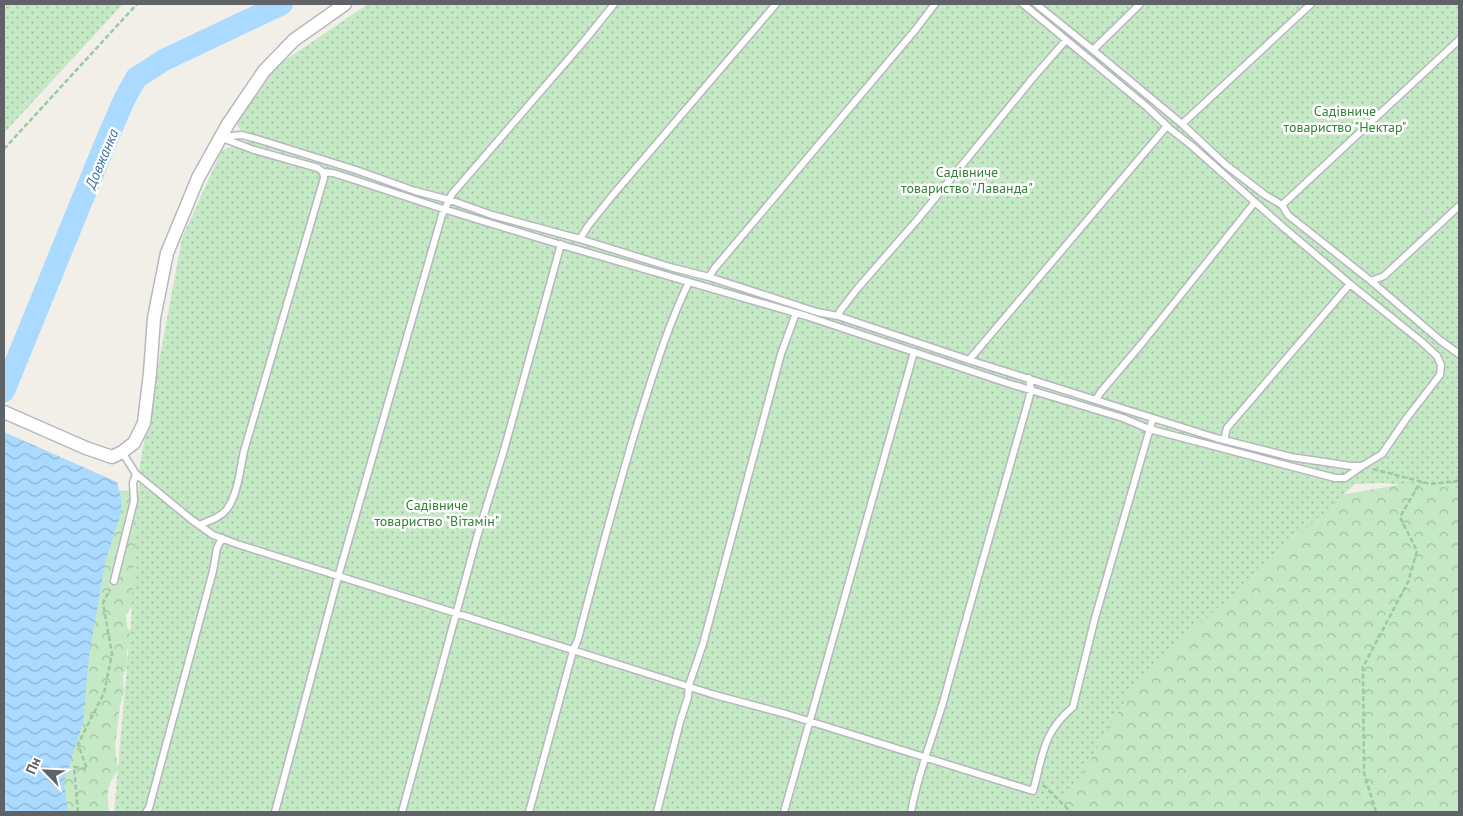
<svg xmlns="http://www.w3.org/2000/svg" width="1463" height="816" viewBox="0 0 1463 816" font-family="'PT Sans',sans-serif">
<style>
.forest{fill:url(#forest-crowns)}
.garden{fill:url(#garden-dots)}
.water{fill:url(#water-waves)}
.lines{fill:none;stroke-linecap:round;stroke-linejoin:round}
.river{stroke:#aadaff;stroke-width:22}
.lane-casing{stroke:#b5b8bc;stroke-width:9}
.street-casing{stroke:#b5b8bc;stroke-width:15}
.path{stroke:#9cc7a9;stroke-width:2.5;stroke-dasharray:5 2.5;stroke-linecap:butt}
.lane{stroke:#fff;stroke-width:6}
.street{stroke:#fff;stroke-width:12}
.labels{text-anchor:middle;stroke-width:5;stroke-linejoin:round;paint-order:stroke}
.park-label{font-size:14px;fill:#348238;stroke:#fff}
.water-label{font-size:15px;font-style:italic;fill:#4174aa;stroke:#fff}
</style>
<defs>
<pattern id="forest-crowns" width="20" height="18" patternUnits="userSpaceOnUse" patternTransform="scale(1.25)"><rect width="20" height="18" fill="#c5e8c5"/><path d="M2 6a3 3 0 1 1 6 0M12 15a3 3 0 1 1 6 0" fill="none" stroke="#a3c0a4"/></pattern>
<pattern id="garden-dots" width="8" height="8" patternUnits="userSpaceOnUse" patternTransform="scale(1.25)"><rect width="8" height="8" fill="#c5e8c5"/><path d="M2 2h.1M6 6h.1" fill="none" stroke="#a3c0a4" stroke-width="1.8" stroke-linecap="round"/></pattern>
<pattern id="water-waves" width="16" height="10" patternUnits="userSpaceOnUse" patternTransform="scale(1.25)"><rect width="16" height="10" fill="#aadaff"/><path d="M0 5q4-4 8 0t8 0" fill="none" stroke="#8eb4d2"/></pattern>
</defs>
<rect width="100%" height="100%" fill="#f1efe8"/>
<path class="forest" d="M1459,474V812H1050L1058,726L1341,495Z
M132,490L144,494L147,585L126,615L127,626L132,636L127,650V666L123,676L124,691L120,706L115,747L118,770C106,788 107,791 109,812H58L115,495L120,491Z"/>
<path class="garden" d="M4,4H127L121,6L4,133Z
M368,4H1459V488L1380,483L1355,484L1135,683L1076,785L1053,812H114L131,620L140,464L182,238L222,150L248,141L236,123L278,65Z"/>
<path class="water" d="M4,432L117,482L121,497V512L105,563L89,656L83,722L64,782L68,812H4Z"/>
<g class="lines">
<path class="river" d="M4,391L105,144L124,100L136,78L164,60L282,4"/>
<g class="lane-casing">
<path id="lane" d="M1036,4L1093,50
M1140,4L1093,50L1182,124L1226,165L1265,195L1282,205L1288,215L1371,281L1441,341L1459,354
M1182,124L1311,4
M222,137L241,135L257,139L356,170L415,191L450,200L492,215L580,239L670,267L709,277L817,312L838,316L969,360L1216,438L1291,457L1351,466H1362L1382,454L1406,419L1440,375L1441,365L1437,356L1422,342L1350,284L1283,227L1192,146L1169,128L1147,107L1023,4
M323,172L333,173L358,181L437,207L555,243L806,316L1007,383L1123,418L1149,429L1335,478H1345L1362,466
M1282,205L1459,40
M580,239L588,226L612,196L776,4
M709,277L714,269L916,29L935,4
M1371,281L1384,276L1459,206
M838,316L840,311L857,289L918,219L1032,79L1066,40
M969,360L1167,126
M1096,400L1100,393L1143,342L1255,202
M1224,440L1227,428L1350,284
M122,452L136,474L192,520L213,535L237,544L715,695L786,714L1033,791C1043,756 1042,733 1073,707L1095,618L1153,418
M199,525C209,521 220,518 227,509C238,494 240,469 244,451L324,178L323,172L318,168L254,150L222,138
M114,581L134,501L133,483L136,474
M146,812L149,808L213,571L217,548L222,538
M275,812L338,577L442,215L452,194L585,40L614,4
M402,812L477,537L504,450L561,244
M529,812L573,651L578,639C597,566 616,494 638,422C653,375 667,327 689,282
M657,812L680,722L688,697L689,685L703,644L781,354L796,313
M784,812L914,352
M911,812C918,773 933,737 944,699C971,600 1000,501 1028,402L1031,390L1029,378"/>
</g>
<g class="street-casing">
<path id="street" d="M4,412L86,448L112,457L122,452L134,443L144,423L150,373L154,318L167,253L198,178L228,124L264,71L294,40L345,4"/>
</g>
<path class="path" d="M4,149L137,4
M1373,469L1430,484L1459,481
M1043,785L1071,812
M78,812L74,767L87,769L78,744L104,693L112,654L103,603L110,589
M1376,812L1364,773L1363,667L1408,582L1417,551L1400,517L1421,481"/>
<use href="#lane" class="lane"/>
<use href="#street" class="street"/>
</g>
<g class="labels">
<g class="park-label">
<text x="1345" y="116">Садівниче<tspan x="1345" dy="16">товариство "Нектар"</tspan></text>
<text x="967" y="177">Садівниче<tspan x="967" dy="16">товариство "Лаванда"</tspan></text>
<text x="437" y="510">Садівниче<tspan x="437" dy="16">товариство "Вітамін"</tspan></text>
</g>
<g class="water-label">
<text transform="translate(102 159) rotate(-67)" y="5">Довжанка</text>
</g>
</g>
<rect width="1463" height="816" fill="none" stroke="#5f6368" stroke-width="10"/>
<g transform="translate(45 771) rotate(294)" stroke="#ffffff" stroke-width="4" paint-order="stroke">
<path d="M0-4L9 19L0 12L-9 19Z" fill="#5f6368"/>
<text y="-8" font-size="14" font-weight="bold" text-anchor="middle" fill="#5f6368">Пн</text>
</g>
</svg>
